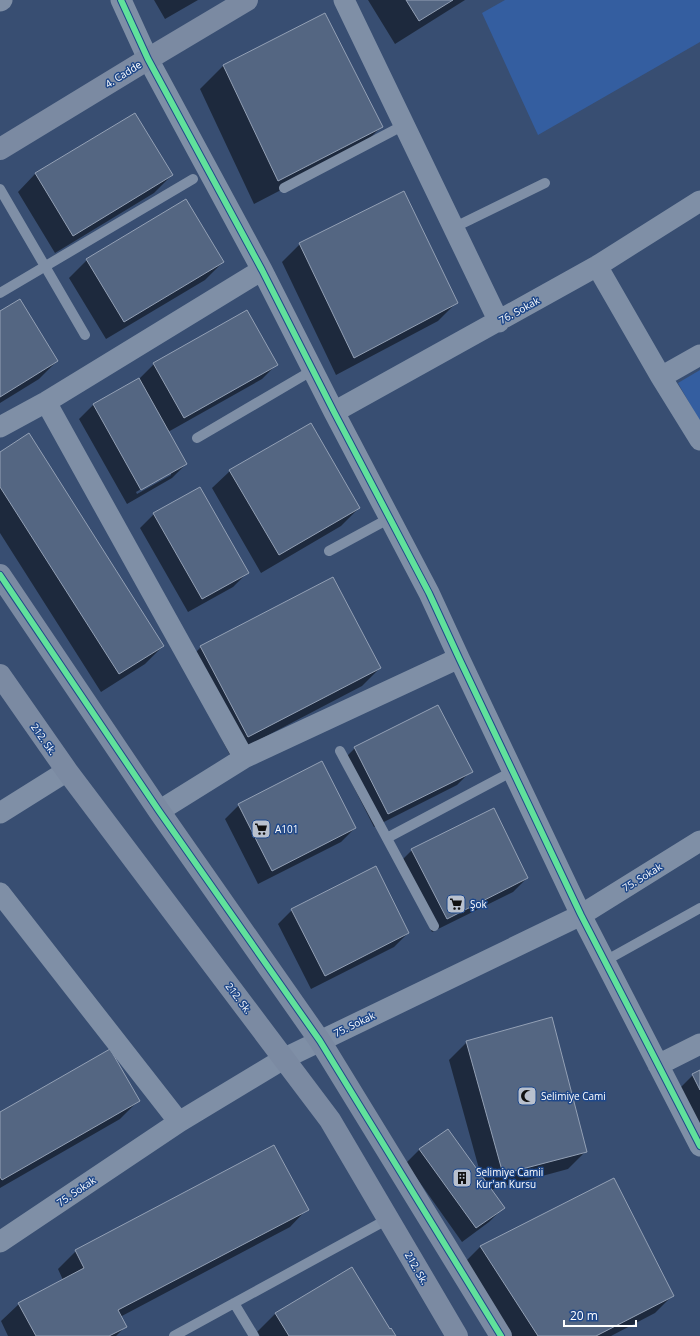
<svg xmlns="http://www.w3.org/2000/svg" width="700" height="1336" viewBox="0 0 700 1336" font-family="'Open Sans',sans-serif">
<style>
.green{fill:#345ea0}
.shadow{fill:#0007;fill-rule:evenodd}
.building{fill:#546682;stroke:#93a0b5}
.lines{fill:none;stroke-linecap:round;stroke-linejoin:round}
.lane{stroke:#7f8fa6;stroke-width:10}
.street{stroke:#7f8fa6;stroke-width:21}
.secondary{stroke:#7b8aa2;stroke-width:22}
.cycleway-casing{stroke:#1f488a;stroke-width:8}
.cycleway{stroke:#60e19b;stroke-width:6}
.labels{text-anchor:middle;stroke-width:3;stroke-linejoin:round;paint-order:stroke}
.street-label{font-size:10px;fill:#fff;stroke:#1f488a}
.poi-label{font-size:10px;fill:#fff;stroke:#1f488a;text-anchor:start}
</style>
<rect width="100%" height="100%" fill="#384e72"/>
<path class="green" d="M505,0H700V42L538,135L482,13Z
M700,370V422L678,383Z"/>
<path class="shadow" d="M154,0H198L165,19Z
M368,0H465L395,44Z
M223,66L381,127L358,150L254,204L200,89Z
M135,114L172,175L154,193L55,253L18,192L35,174Z
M300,244L456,303L438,321L336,375L282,262Z
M87,260L223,262L205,280L106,339L69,278Z
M0,312L57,361L39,379L0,403Z
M154,364L276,365L262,379L168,432L186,464L172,478L127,504L79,419L93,405L140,379V378ZM171,472V475L137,494L136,492Z
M0,453L163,646L145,664L101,692L0,533Z
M230,471L359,508L341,526L261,573L212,488Z
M154,514L247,573L233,587L188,612L140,528Z
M201,647L380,668L362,686L230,755L183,665Z
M355,748L471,771L457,785L374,827L341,762Z
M239,805L355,828L341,842L258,884L225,819Z
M412,850L527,878L513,892L432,932L398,864Z
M292,910L408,933L394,947L311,989L278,924Z
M467,1042L586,1151L568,1169L490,1190L503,1208L489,1222L462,1242L406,1163L420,1149L481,1176L449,1060Z
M700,1071V1144L675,1093L693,1075Z
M138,1101L120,1119L0,1188V1113Z
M307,1209L290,1227L120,1317L125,1327L116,1336H8L1,1321L19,1304L63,1280L58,1269L76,1251Z
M481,1246L673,1295L655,1313L611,1336H509L463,1264Z
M351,1268L389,1330L395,1336H260L257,1332L275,1314Z"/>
<path class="building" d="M406,0H453L419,21Z
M325,13L383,127L278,181L223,65Z
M135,113L173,175L73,236L35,173Z
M404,191L458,303L354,358L299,243Z
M186,199L224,262L124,322L86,259Z
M20,299L58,361L0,397V311Z
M247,310L278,365L184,418L153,363Z
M139,378L187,464L141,490L93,404Z
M311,423L360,508L279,555L229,470Z
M29,433L164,646L119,674L0,487V452Z
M200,487L249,573L202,599L153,513Z
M333,577L381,668L248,737L200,646Z
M438,705L473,772L388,814L354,747Z
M322,761L356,828L272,871L238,804Z
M494,808L528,878L447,919L411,849Z
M376,866L409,933L325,976L291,909Z
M552,1017L587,1152L503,1174L466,1041Z
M110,1049L140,1101L2,1180L0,1177V1112Z
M700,1070V1090L692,1074Z
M448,1129L505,1208L476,1228L419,1149Z
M274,1145L309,1210L118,1310L127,1327L109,1336H36L18,1303L84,1268L75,1250Z
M614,1178L674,1296L596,1336H538L480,1246Z
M352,1267L390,1329L391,1328L396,1336H289L275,1313Z"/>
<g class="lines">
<path class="lane" d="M284,188L404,125
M0,189L85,335
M453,228L545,183
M0,293L193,179
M197,438L313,370
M329,551L390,518
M340,751L434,926
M387,838L513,771
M605,961L700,908
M234,1303L254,1336
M174,1336L388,1219"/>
<path class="street" d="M121,0L148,59L262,270L334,412L429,593L459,658L581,915L700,1146
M344,0L499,322
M0,1L2,0
M597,266L661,377L700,440
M661,377L700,355
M46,402L244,758
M334,412L597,266L700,201
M0,427L46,402L262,270
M159,811L244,758L459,658
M0,813L67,771
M0,893L179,1122
M658,1065L700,1044
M0,1242L179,1122L285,1058L581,915L700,841"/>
<path class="secondary" d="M0,149L148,59L247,0
M0,575L159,811L320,1041L501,1336
M0,675L67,771L330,1120L457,1336"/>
<g class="cycleway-casing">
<path id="cycleway" d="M121,0L148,59L262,270L334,412L429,593L459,658L581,915L700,1146
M0,575L159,811L320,1041L501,1336"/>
</g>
<use href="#cycleway" class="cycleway"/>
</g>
<defs>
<g id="supermarket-square" transform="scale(1)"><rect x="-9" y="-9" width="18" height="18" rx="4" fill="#b9c1ce" stroke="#1f488a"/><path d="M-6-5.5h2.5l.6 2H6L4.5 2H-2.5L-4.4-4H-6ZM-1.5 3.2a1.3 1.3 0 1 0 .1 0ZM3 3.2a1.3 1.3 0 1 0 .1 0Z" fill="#111"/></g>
<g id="mosque-square" transform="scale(1)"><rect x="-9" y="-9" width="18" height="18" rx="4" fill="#b9c1ce" stroke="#1f488a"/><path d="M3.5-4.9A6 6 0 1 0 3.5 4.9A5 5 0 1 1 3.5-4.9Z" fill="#111"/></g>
<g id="building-square" transform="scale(1)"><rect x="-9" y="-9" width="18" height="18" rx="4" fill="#b9c1ce" stroke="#1f488a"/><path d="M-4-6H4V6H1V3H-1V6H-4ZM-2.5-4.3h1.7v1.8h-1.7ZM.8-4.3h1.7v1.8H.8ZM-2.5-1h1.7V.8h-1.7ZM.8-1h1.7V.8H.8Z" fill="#111"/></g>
</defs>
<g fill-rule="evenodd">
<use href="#supermarket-square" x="261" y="829"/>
<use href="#supermarket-square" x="456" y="904"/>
<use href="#mosque-square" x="527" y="1096"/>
<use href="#building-square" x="462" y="1178"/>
</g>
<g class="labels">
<g class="street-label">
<text transform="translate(123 74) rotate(-32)" y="4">4. Cadde</text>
<text transform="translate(519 310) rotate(-29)" y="4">76. Sokak</text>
<text transform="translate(44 739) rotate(55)" y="4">212. Sk.</text>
<text transform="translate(642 877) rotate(-32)" y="4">75. Sokak</text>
<text transform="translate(239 998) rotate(53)" y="4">212. Sk.</text>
<text transform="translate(354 1024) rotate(-26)" y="4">75. Sokak</text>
<text transform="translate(76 1191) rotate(-34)" y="4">75. Sokak</text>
<text transform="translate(417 1268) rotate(60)" y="4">212. Sk.</text>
</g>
<g class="poi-label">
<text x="275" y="833">A101</text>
<text x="470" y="908">Şok</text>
<text x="541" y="1100">Selimiye Cami</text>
<text x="476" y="1176">Selimiye Camii<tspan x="476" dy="12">Kur'an Kursu</tspan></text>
</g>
</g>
<path d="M564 1320v6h72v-6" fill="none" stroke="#ffffff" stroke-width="2"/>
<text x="570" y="1320" font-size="12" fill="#ffffff" stroke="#1f488a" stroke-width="3" paint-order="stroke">20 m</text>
</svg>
